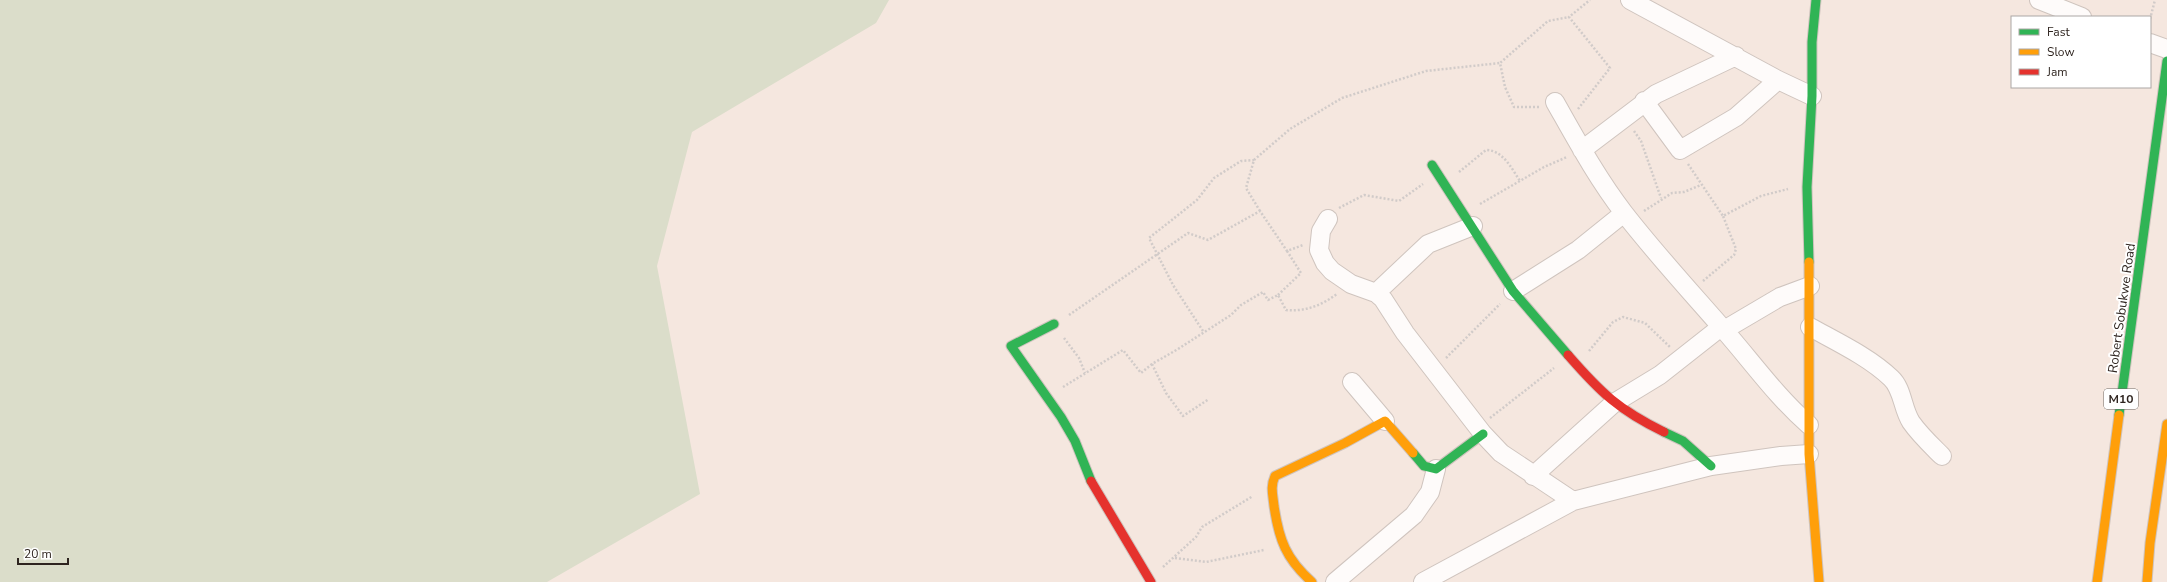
<svg xmlns="http://www.w3.org/2000/svg" width="2167" height="582" viewBox="0 0 2167 582" font-family="'Nunito Sans',sans-serif">
<style>
.green{fill:#dbddca}
.lines{fill:none;stroke-linecap:round;stroke-linejoin:round}
.street-casing{stroke:#cfc4be;stroke-width:20}
.fast-casing{stroke:#cfc4be;stroke-width:11}
.slow-casing{stroke:#cfc4be;stroke-width:11}
.jam-casing{stroke:#cfc4be;stroke-width:11}
.path{stroke:#d1cbc9;stroke-width:2.5;stroke-dasharray:2 2;stroke-linecap:butt}
.street{stroke:#fefbfa;stroke-width:18}
.fast{stroke:#30b455;stroke-width:9}
.slow{stroke:#ff9f0a;stroke-width:9}
.jam{stroke:#e5322d;stroke-width:9}
.labels{text-anchor:middle;stroke-width:4;stroke-linejoin:round;paint-order:stroke}
.shield{fill:#fff;stroke:#6d6662;stroke-width:1}
.shield-label{font-size:12px;font-weight:bold;fill:#2e241f}
.street-label{font-size:13px;fill:#2e241f;stroke:#fff}
</style>
<rect width="100%" height="100%" fill="#f5e7df"/>
<path class="green" d="M0,0H889L876,23L692,132L657,266L700,494L547,582H0Z"/>
<g class="lines">
<g class="street-casing">
<path id="street" d="M1630,0L1778,80L1812,96
M2039,0L2082,17
M2150,43L2167,49
M1644,101L1680,150L1736,117L1778,80
M1555,102C1576,139 1597,178 1624,213C1655,253 1690,291 1724,330C1753,363 1776,396 1809,425
M1582,150L1656,94L1736,56
M1328,219L1321,231L1319,250L1325,263L1332,271L1351,284L1376,293L1383,299L1405,333L1483,434L1501,453L1573,501
M1513,291L1578,250L1624,213
M1376,293L1428,244L1473,226
M1810,327C1837,342 1869,357 1891,378C1903,389 1902,408 1911,422C1920,435 1932,446 1942,456
M1724,330L1780,297L1810,286
M1352,382L1385,421
M1533,476L1614,403L1660,375L1721,327
M1335,582L1414,515L1430,492L1436,469
M1423,582L1573,501L1711,466L1781,456L1809,454"/>
</g>
<g class="fast-casing">
<path id="fast" d="M1432,165L1513,291L1568,355
M1809,262L1807,187L1812,96V42L1816,0
M1054,324L1011,346L1061,417L1075,441L1091,481
M2119,415L2167,61
M1664,432L1683,441L1711,466
M1413,453L1424,466L1436,469L1483,434"/>
</g>
<g class="slow-casing">
<path id="slow" d="M1809,262V454L1819,582
M1312,582C1286,559 1279,540 1274,506C1273,495 1270,487 1275,476L1345,443L1385,421L1413,453
M2097,582L2119,415
M2147,582L2150,543L2167,424"/>
</g>
<g class="jam-casing">
<path id="jam" d="M1568,355C1601,393 1619,410 1664,432
M1091,481L1151,582"/>
</g>
<path class="path" d="M2150,19L2155,0
M1539,107H1514L1505,87L1500,63L1548,21L1569,17
M1578,109L1610,68L1569,17L1590,0
M1634,131L1641,141L1661,198
M1688,164L1723,216L1761,196L1788,189
M1459,172L1486,150C1503,150 1512,169 1520,181
M1480,204L1544,167L1567,157
M1339,208L1364,195L1399,201L1423,184
M1260,211L1246,188L1254,160L1290,129L1342,98L1426,71L1500,63
M1644,211L1672,193L1684,192L1701,185
M1703,281L1734,255L1736,249L1723,216
M1278,295L1301,273L1287,251
M1069,315L1188,233L1208,240L1260,211L1287,251L1303,245
M1203,331L1173,285L1149,238L1197,200L1214,178L1241,161L1254,160
M1064,338L1079,358L1085,373
M1589,351L1613,322L1623,317L1645,323L1670,347
M1446,358L1500,304
M1152,364L1166,393L1183,416L1209,399
M1063,387L1123,350L1141,373L1152,364L1178,349L1231,315L1241,305L1263,292L1268,300L1278,295L1286,310C1305,312 1322,305 1337,294
M1490,418L1554,368
M1175,558L1206,562L1264,550
M1163,567L1196,537L1202,527L1253,496"/>
<use href="#street" class="street"/>
<use href="#fast" class="fast"/>
<use href="#slow" class="slow"/>
<use href="#jam" class="jam"/>
</g>
<g class="labels">
<rect class="shield" x="2104" y="389" width="34" height="20" rx="3"/>
<g class="shield-label">
<text x="2121" y="403">M10</text>
</g>
<g class="street-label">
<text transform="translate(2121 308) rotate(-82)" y="5">Robert Sobukwe Road</text>
</g>
</g>
<rect x="2011" y="16" width="140" height="72" fill="#ffffff" stroke="#aba7a5"/>
<rect x="2019" y="29" width="20" height="6" fill="#30b455" stroke="#aba7a5"/>
<text x="2047" y="36" font-size="12" fill="#2e241f">Fast</text>
<rect x="2019" y="49" width="20" height="6" fill="#ff9f0a" stroke="#aba7a5"/>
<text x="2047" y="56" font-size="12" fill="#2e241f">Slow</text>
<rect x="2019" y="69" width="20" height="6" fill="#e5322d" stroke="#aba7a5"/>
<text x="2047" y="76" font-size="12" fill="#2e241f">Jam</text>
<path d="M18 558v6h50v-6" fill="none" stroke="#2e241f" stroke-width="2"/>
<text x="24" y="558" font-size="12" fill="#2e241f" stroke="#ffffff" stroke-width="3" paint-order="stroke">20 m</text>
</svg>
